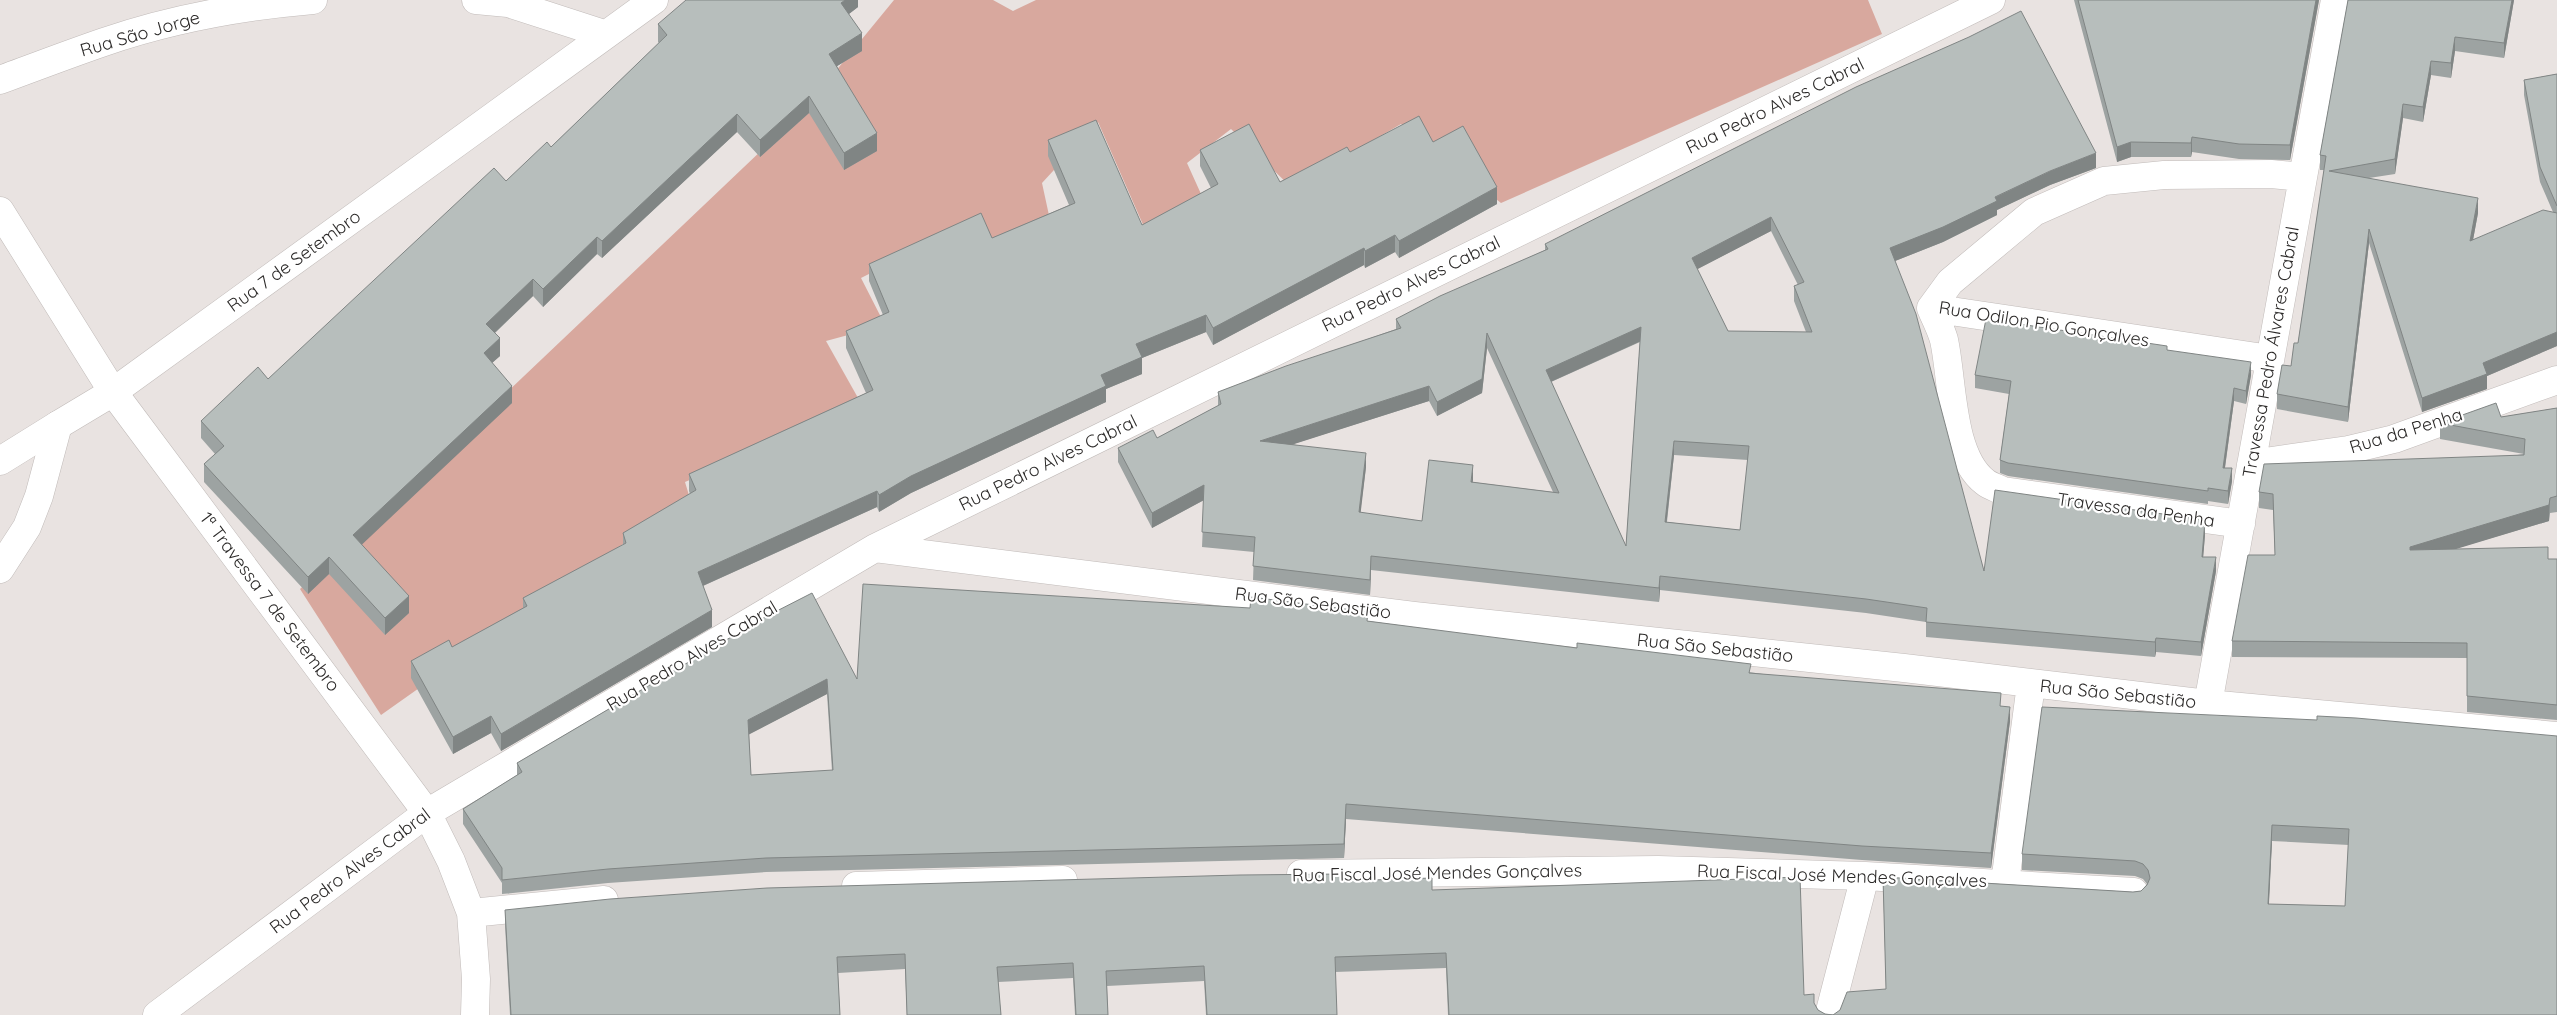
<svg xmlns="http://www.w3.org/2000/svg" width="2557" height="1015" viewBox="0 0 2557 1015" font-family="Quicksand,sans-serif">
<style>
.forest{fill:#d8a89e}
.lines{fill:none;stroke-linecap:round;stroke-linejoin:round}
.street-casing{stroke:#c1bbb9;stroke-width:29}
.secondary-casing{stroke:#c1bbb9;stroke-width:29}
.street{stroke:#fff;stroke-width:28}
.secondary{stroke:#fff;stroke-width:28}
.wall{fill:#9da3a2;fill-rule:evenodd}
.shaded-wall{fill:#808584}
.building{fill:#b7bebc;stroke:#808584;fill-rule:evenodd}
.labels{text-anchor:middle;stroke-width:4.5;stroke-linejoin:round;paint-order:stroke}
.street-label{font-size:18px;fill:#2c2a29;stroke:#fff}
</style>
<rect width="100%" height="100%" fill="#e9e3e1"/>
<path class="forest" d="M894,0H993L1013,11L1036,0H1868L1882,34L1501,203L1401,124L1292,188L1231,129L1187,163L1206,205L1148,236L1098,122L1042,183L1050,220L1013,268L978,219L861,278L885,325L826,341L862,405L685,482L694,512L664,515L381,715L300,589L803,111Z"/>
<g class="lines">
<g class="street-casing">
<path id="street" d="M0,211L113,392L427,813L451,861L471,913L476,979L475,1015
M1931,308C1935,318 1941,329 1944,340C1953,381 1950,455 1985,482C1990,486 1997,488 2003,491L2241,524
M1931,308L1950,282L2034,212L2104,181L2164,175L2271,174L2303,177
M1931,308L2270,359
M0,461L58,425
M2251,464L2348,450L2394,439L2557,380
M875,548L1414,616L1904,668L2208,704L2557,736
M2208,704L2335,0
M1301,874L1658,870L1865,876L2134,892
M2005,883L2031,684
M856,886L1063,880
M471,913L604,900
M157,1015L427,813L875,548L1991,0
M1829,1015L1865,876"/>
</g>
<g class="secondary-casing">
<path id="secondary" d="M476,0L508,3L604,34
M0,80C35,67 69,54 104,42C171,19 243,6 313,0
M0,569L27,527L39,496L58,425L113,392L654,0"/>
</g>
<use href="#street" class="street"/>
<use href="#secondary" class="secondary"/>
</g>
<path class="wall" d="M858,0V7L849,14L862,51L837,66L877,151L844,170L809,113L760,157L737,132L602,258L597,254L543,307L533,296L495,333L500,356L492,363L512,403L361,544L409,613L385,635L329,574L308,594L204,482V464L215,454L201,438V421L268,379L506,181L551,147L659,43L658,42V24Z
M2074,0H2319L2290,160L2239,159L2192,152L2191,157H2131L2117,162Z
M2348,0H2514L2504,58L2455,51L2451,78L2431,75L2423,122L2403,118L2395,174L2369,178L2478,213L2473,240L2553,212L2540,182L2524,95V80L2557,74V346L2487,376V389L2422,412L2369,243L2348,422L2277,409V394L2291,366L2298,343L2324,170H2320V155Z
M1048,140L1142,225L1211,188L1200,166V150L1280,182L1350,152L1433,142L1497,204L1399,258L1395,252L1365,268L1364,265L1213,345L1206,332L1142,358V374L1106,389V402L911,493L879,512L877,507L703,586L712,627L501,751L491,733L453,754L411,678V661L452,647L523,608V598L623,545V533L690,494L689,491V474L866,393L846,348V331L883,315L869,281V264L992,238L1069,205L1048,156Z
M2096,168L2050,185L1997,210V215L1943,242L1895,261L1984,571L2205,535L2203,557L2216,571L2201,656L2156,652L2155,657L1926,637V622L1866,613L1660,590L1659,602L1371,570L1370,595L1253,580L1254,552L1202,547L1204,500L1152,528L1118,462V448L1157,438L1218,406V392L1396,329V319L1545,250V244ZM1771,231L1798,285L1794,286V301L1806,332L1728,331L1697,269ZM1640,342L1626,546L1551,382ZM1487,348L1553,492L1472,482L1473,480L1422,521L1360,513L1366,467L1293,444L1429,401L1437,416L1482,393ZM1674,455L1748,460L1740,530L1667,522Z
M2167,350L2251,375L2246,404L2234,401L2225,468L2232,481L2228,504L2208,501V504L2008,476L2000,473V460L2009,394L1975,388V375Z
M2557,408V512L2550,513L2549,521L2454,549L2548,559H2557V720L2467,712V658L2232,657V641L2275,555L2273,510L2259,508V492L2524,454L2440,439V423L2501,417Z
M767,616L857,679L1368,621L2001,706L2010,721L1991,868L1862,860L1346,819L1344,858L766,872L608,883L502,894V883L463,824V809L517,775V763ZM827,694L832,771L751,775L749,734Z
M2557,736V1015H1448L1446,968L1335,972L1337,1015H1206L1204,981L1107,986L1108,1015H1075L1073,978L998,982L1001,1015H907L905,969L838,973L840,1015H510L505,925V910L1342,881L1432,890L1804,995L1814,1004L1818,1010L1825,1014L1833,1015L1886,989L1883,877L2133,892L2141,891L2147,884L2143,879L2135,876L2022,870V854ZM2272,841L2349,845L2345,906L2269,904Z"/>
<path class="shaded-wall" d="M845,0H858V7L841,20V3Z
M2316,0H2319L2290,160V145Z
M2512,0H2514L2504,58V43Z
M862,33V51L829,71V54Z
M2455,37V51L2451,78V63Z
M2431,61V75L2423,122V107Z
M809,96V113L760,157V140Z
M2403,104V118L2395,174V159Z
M737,114V132L602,258V241Z
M877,133V151L844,170V153Z
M2192,137V152L2191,157V143Z
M2131,142V157L2117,162V147Z
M2096,153V168L2050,185L1997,210V215L1943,242L1890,263V248L2050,171Z
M1497,187V204L1399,258V241Z
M2478,198V213L2470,256V241Z
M1771,217V231L1692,272V258Z
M2369,229V243L2348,422V407Z
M1395,235V252L1365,268V251Z
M597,237V254L543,307V289Z
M1364,248V265L1213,345V328Z
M533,279V296L486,341V324Z
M1206,315V332L1142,358V374L1106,389V402L911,493L879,512V495L911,476L1101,375L1136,344Z
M1641,327V341L1546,384V370Z
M2557,332V346L2487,376V389L2422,412V398L2483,363Z
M1487,333V348L1482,393L1437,416V402Z
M500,338V356L484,370V353Z
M2251,362V375L2246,404V391Z
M512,386V403L353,553V535Z
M1429,386V401L1260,455V441Z
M2234,388V401L2223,481V468Z
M1674,441V455L1665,536V522Z
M1366,453V467L1359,527V512Z
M1473,465V480L1471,496V482Z
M2232,468V481L2228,504V491Z
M1204,485V500L1152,528V513Z
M877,491V507L698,588V572Z
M2550,498L2549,521L2410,563V547Z
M2205,520V535L2202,571V557Z
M1371,556V570L1370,595V580Z
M329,557V574L308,594V577Z
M2216,557V571L2201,656V642Z
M1660,576V590L1659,602V588Z
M409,596V613L385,635V618Z
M712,610V627L501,751V734Z
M2156,638V652L2155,657V642Z
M827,679V694L748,735V720Z
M2010,707V721L1991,868V853Z
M491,716V733L453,754V737Z
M1346,804V819L1344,858V844Z
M2272,825V841L2268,919V904Z"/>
<path class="building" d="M686,0H845L841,3L862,33L829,54L877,133L844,153L809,96L760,140L737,114L602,241L597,237L543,289L533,279L486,324L500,338L484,353L512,386L353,535L409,596L385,618L329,557L308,577L204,464L224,446L201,421L258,367L268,379L494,168L506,181L547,142L551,147L667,35L658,24Z
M2078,0H2316L2290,145L2239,144L2192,137L2191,143L2131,142L2117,147Z
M2348,0H2512L2504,43L2455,37L2451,63L2431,61L2423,107L2403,104L2395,159L2329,171L2478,198L2470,241L2543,210L2557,213V332L2483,363L2487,374L2422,398L2369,229L2348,407L2277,394L2282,365L2291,366L2294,343H2298L2326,156L2320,155Z
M2021,11L2096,153L2050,171L1995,197L1997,201L1943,227L1890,248L1916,314L1984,571L1995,490L2205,520L2202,557H2216L2201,642L2156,638L2155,642L1926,622L1927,608L1866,599L1660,576L1659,588L1371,556L1370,580L1253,566L1255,537L1202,532L1204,485L1152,513L1118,448L1153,430L1157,438L1221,404L1218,392L1286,366L1401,328L1396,319L1440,296L1548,249L1545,244L1856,87L1969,37ZM1771,217L1804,282L1794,286L1812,332L1728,331L1692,258ZM1641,327L1626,546L1546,370ZM1487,333L1559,493L1471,482L1473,465L1429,460L1422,521L1359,512L1366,453L1260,441L1429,386L1437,402L1482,379ZM1674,441L1749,446L1740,530L1665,522Z
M2557,74V206L2540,167L2524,80Z
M1419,116L1433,142L1463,126L1497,187L1399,241L1395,235L1365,251L1364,248L1213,328L1206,315L1136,344L1142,357L1101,375L1106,386L911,476L879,495L877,491L698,572L712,610L501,734L491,716L453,737L411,661L449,640L452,647L527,606L523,598L626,543L623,533L696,490L689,474L873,390L846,331L889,312L869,264L981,213L992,238L1075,203L1048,140L1096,120L1142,225L1218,184L1200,150L1249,124L1280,182L1347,147L1350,152Z
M1986,319L2167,346V350L2251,362L2246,391L2234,388L2223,468H2232L2228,491L2208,488V491L2008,463L2000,460L2011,381L1975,375Z
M2496,403L2501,417L2557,408V496L2550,498L2549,505L2410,547V550L2548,547V559H2557V705L2467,696V643L2232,641L2248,555H2275L2273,494L2259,492L2264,464L2524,455L2525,439L2440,423Z
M863,584L1250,608L1251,597L1368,612L1367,621L1577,648V643L1751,664L1749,673L2001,693L2000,706L2010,707L1991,853L1862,846L1346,804L1344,844L766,858L608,869L502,880V868L463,809L522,772L517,763L767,616L812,593L857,679ZM827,679L833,770L751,775L748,720Z
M2042,707L2317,720V716L2356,718L2557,736V1015H1449L1446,953L1335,957L1337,1015H1207L1204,966L1106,971L1108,1015H1076L1073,963L997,967L1001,1015H907L905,954L837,957L840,1015H511L505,910L610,899L767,888L1240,875L1342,874V881L1432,878V890L1800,877L1804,995L1814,994V1003L1818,1010L1825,1014L1833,1015L1840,1010L1847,992L1886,989L1883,877L2133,892L2141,891L2147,885L2150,878L2148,870L2143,864L2135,861L2022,854ZM2272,825L2349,829L2345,906L2268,904Z"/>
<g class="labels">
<g class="street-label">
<text transform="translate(140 34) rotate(-16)" y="6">Rua São Jorge</text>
<text transform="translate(1775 106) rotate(-26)" y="6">Rua Pedro Alves Cabral</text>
<text transform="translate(294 261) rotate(-36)" y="6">Rua 7 de Setembro</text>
<text transform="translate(1411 284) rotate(-26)" y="6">Rua Pedro Alves Cabral</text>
<text transform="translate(2044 324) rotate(9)" y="6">Rua Odilon Pio Gonçalves</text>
<text transform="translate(2271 352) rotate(-80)" y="6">Travessa Pedro Álvares Cabral</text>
<text transform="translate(2406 431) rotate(-17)" y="6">Rua da Penha</text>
<text transform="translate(1048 463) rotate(-26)" y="6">Rua Pedro Alves Cabral</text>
<text transform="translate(2136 510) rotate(8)" y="6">Travessa da Penha</text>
<text transform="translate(270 602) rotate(53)" y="6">1ª Travessa 7 de Setembro</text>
<text transform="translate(1313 603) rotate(7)" y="6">Rua São Sebastião</text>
<text transform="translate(1715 648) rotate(6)" y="6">Rua São Sebastião</text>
<text transform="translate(692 656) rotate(-31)" y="6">Rua Pedro Alves Cabral</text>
<text transform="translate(2118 694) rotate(6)" y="6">Rua São Sebastião</text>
<text transform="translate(350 871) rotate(-37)" y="6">Rua Pedro Alves Cabral</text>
<text transform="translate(1437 873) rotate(-1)" y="6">Rua Fiscal José Mendes Gonçalves</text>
<text transform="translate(1842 876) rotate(2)" y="6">Rua Fiscal José Mendes Gonçalves</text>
</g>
</g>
</svg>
